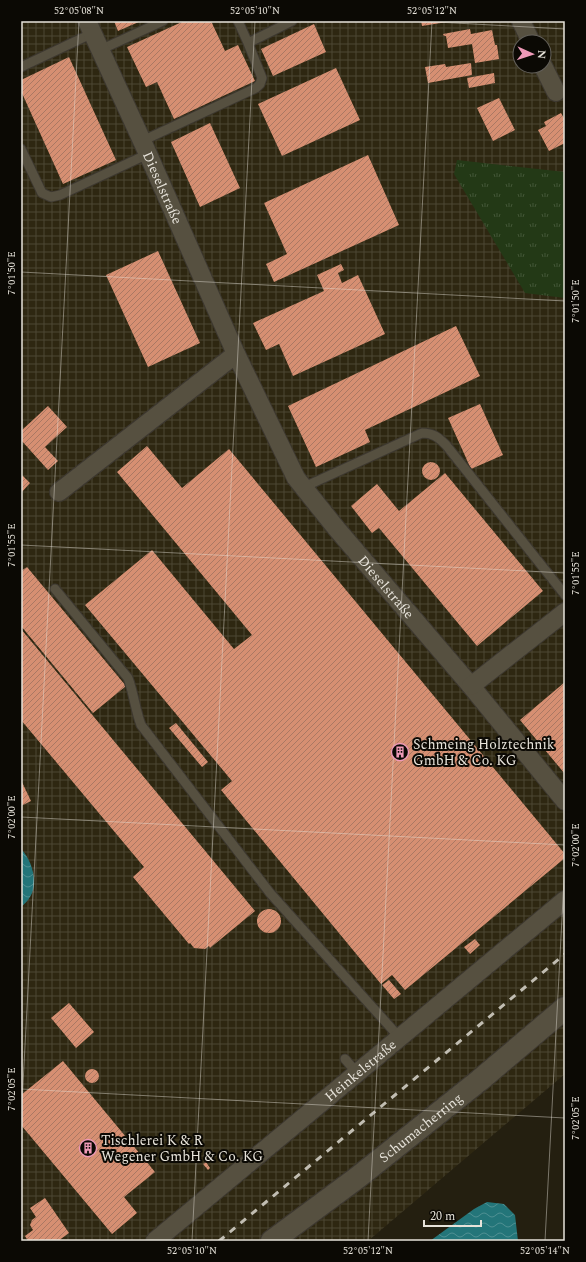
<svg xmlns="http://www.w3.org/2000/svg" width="586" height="1262" viewBox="0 0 586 1262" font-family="Spectral,serif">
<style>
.industrial{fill:url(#industrial-grid);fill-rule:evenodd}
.grass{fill:url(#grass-tufts)}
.water{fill:url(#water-waves)}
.building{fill:url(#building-hatch)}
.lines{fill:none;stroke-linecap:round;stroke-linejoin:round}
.lane-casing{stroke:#3d3830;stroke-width:11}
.street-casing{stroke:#3d3830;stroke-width:20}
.secondary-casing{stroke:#3d3830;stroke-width:24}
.lane{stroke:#565040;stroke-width:9}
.street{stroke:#565040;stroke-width:18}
.secondary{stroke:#565040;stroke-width:22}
.rail{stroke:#c1bdb2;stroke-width:3;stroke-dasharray:7 7;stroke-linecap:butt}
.ticks{fill:none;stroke:#e7e3da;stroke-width:1;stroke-opacity:0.45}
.labels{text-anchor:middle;stroke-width:4;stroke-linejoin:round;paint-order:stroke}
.street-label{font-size:14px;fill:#e7e3da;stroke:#0b0904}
.poi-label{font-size:14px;fill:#e7e3da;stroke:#0b0904;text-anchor:start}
.neatline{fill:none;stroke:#e7e3da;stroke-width:1.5}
.ticks-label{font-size:10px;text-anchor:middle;fill:#e7e3da}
</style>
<defs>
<pattern id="industrial-grid" width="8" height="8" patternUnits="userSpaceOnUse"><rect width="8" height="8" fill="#2e2711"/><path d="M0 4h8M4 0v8" fill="none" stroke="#4c4633"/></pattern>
<pattern id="grass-tufts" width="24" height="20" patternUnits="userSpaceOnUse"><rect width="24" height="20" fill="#233916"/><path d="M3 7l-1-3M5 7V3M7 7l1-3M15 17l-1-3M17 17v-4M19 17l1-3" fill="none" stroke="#435637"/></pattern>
<pattern id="water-waves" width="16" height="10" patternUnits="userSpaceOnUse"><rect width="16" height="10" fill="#237579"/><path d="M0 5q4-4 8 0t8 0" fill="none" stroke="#4e8f92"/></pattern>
<pattern id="building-hatch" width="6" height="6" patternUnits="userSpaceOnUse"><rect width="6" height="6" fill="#d68f72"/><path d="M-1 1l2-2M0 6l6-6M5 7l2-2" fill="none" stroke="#aa7863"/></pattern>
</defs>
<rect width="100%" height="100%" fill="#241f10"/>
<path class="industrial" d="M21,21H565V1074L368,1241H21ZM520,42H544V66H520Z"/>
<path class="grass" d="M457,160L565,172V298L525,293L454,174Z"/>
<path class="water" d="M21,849C32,860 39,883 30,897C28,901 24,904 21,907Z
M487,1202L504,1204L515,1215L518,1241H430L474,1209Z"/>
<path class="building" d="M114,21H141L118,31Z
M184,21H211L225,51L238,45L255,81L174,119L157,82L146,87L127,47Z
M421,21H447V22L422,26Z
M314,24L326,52L273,76L261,49Z
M470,29L471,34L492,30L495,45H497L499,59L475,63L472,44L448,48L446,36H444L443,34Z
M69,57L116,160L63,184L21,91V80Z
M471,63L472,75L428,83L425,67L445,64L446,67Z
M336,68L360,120L282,156L258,104Z
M494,73L495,83L469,88L467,78Z
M499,98L515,130L493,141L477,108Z
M561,113L565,120V143L549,151L538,130L546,126L544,122Z
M210,123L240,188L200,207L171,142Z
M368,155L399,225L274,282L266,264L287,254L264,203Z
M158,251L200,343L148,367L106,275Z
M341,264L344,270L338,273L342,283L358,275L385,334L293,376L279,344L266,350L253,323L324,291L317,275Z
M456,326L480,376L365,430L370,442L316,467L288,406Z
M480,404L503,455L471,469L448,418Z
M48,406L67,427L45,447L58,461L48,470L21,440V431Z
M147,446L182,488L229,449L565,854V858L405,990L392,975L381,984L221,790L232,781L85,605L152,550L234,649L252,635L117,472Z
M422 471a9 9 0 1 1 18 0a9 9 0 1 1-18 0Z
M445,473L543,591L477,646L379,528L372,533L351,506L377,484L399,511Z
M21,474L30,483L21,493Z
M27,567L126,686L93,713L21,626V571Z
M21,629L255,911L210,948L209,946L205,949L194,948L190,943L189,944L133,877L144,867L21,720Z
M565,682V774L520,720Z
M176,723L208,762L202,767L169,728Z
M21,780L31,801L21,806Z
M257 921a12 12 0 1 1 24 0a12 12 0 1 1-24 0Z
M475,939L480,945L470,954L464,947Z
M389,980L401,994L394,999L382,985Z
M69,1003L94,1032L76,1048L51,1018Z
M63,1061L155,1172L124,1197L137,1213L112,1234L21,1125V1095Z
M85 1076a7 7 0 1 1 14 0a7 7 0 1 1-14 0Z
M206,1162L210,1168L208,1170L203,1164Z
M45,1198L69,1233L58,1241H28L25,1236L33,1230L30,1225L32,1220L36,1217L30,1208Z"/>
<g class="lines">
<g class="lane-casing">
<path id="lane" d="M238,21L248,43L292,21
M100,50L163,21
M21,67L93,33
M142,141L256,88L260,84L262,78L248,43
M21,149L42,193L51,197L60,195L148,154
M304,487L422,433C433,433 438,437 446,445L565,595
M55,589L128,678C134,694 135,709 141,725L270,893L400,1038
M345,1059L357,1073"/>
</g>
<g class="street-casing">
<g id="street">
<path id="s1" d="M87,21L148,154L236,354L296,478L336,528L471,686L565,801"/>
<path d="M521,21L531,42"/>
<path d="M543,66L556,92"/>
<path d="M59,492L236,354"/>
<path d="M471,686L565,612"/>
<path id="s2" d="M155,1241L565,900"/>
</g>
</g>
<g class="secondary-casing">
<g id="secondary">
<path id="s3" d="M272,1241L357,1178L480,1080L565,1008"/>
</g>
</g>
<use href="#lane" class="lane"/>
<use href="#street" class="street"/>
<use href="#secondary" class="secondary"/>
<path class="rail" d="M219,1241L565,954"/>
</g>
<path class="ticks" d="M418,21L565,29M21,272L565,301M21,545L565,573M21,817L565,845M21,1089L565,1118M21,1122L79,21M192,1241L255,21M368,1241L432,21M545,1241L565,861"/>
<defs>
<g id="building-ring" transform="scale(0.9)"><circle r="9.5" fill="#0b0904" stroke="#ef9ab8" stroke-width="1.5"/><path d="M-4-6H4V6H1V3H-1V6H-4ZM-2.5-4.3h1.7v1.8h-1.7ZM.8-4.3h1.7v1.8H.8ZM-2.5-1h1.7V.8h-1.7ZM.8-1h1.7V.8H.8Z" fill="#ef9ab8"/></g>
</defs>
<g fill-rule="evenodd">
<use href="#building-ring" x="400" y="752"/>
<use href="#building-ring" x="88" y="1148"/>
</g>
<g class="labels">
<g class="street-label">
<text dy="5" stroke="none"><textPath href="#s1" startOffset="183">Dieselstraße</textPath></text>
<text dy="5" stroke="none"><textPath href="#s1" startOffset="644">Dieselstraße</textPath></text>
<text dy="5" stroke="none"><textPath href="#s2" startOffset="267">Heinkelstraße</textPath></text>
<text dy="5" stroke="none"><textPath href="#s3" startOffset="187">Schumacherring</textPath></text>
</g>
<g class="poi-label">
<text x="413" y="749">Schmeing Holztechnik<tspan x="413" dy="16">GmbH &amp; Co. KG</tspan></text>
<text x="101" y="1145">Tischlerei K &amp; R<tspan x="101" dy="16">Wegener GmbH &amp; Co. KG</tspan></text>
</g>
</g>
<rect width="586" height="1262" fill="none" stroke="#0b0904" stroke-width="44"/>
<g transform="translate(532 54) rotate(93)"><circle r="19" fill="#0b0904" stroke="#63605a"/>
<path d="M0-3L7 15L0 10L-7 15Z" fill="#ef9ab8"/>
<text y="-6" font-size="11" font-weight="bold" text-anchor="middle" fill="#e7e3da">N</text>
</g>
<path d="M424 1220v6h57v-6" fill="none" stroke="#e7e3da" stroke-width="2"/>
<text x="430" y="1220" font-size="12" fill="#e7e3da" stroke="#0b0904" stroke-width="3" paint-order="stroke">20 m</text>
<rect x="22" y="22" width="542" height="1218" class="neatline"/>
<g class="ticks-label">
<text x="79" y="14">52°05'08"N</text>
<text x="255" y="14">52°05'10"N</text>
<text x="432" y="14">52°05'12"N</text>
<text transform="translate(11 273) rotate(-90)" y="4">7°01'50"E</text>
<text transform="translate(575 301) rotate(-90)" y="4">7°01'50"E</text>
<text transform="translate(11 545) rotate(-90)" y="4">7°01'55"E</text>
<text transform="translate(575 573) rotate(-90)" y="4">7°01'55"E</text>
<text transform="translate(11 817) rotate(-90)" y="4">7°02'00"E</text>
<text transform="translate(575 845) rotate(-90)" y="4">7°02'00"E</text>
<text transform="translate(11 1089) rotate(-90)" y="4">7°02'05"E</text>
<text transform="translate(575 1118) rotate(-90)" y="4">7°02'05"E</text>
<text x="192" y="1254">52°05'10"N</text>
<text x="368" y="1254">52°05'12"N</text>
<text x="545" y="1254">52°05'14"N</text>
</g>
</svg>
